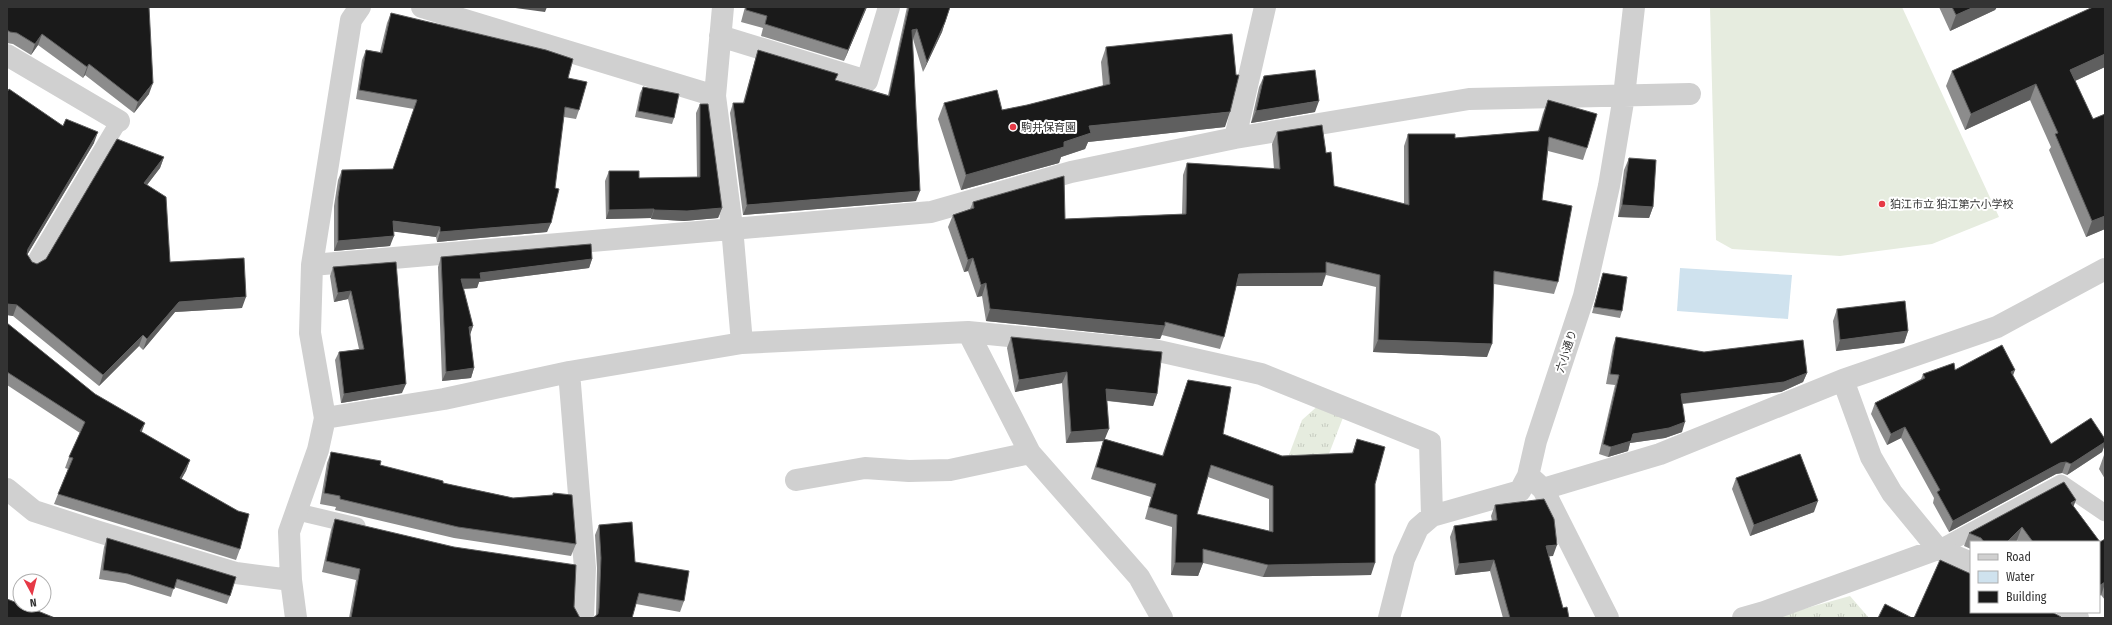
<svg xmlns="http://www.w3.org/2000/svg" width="2112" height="625" viewBox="0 0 2112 625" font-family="'Fira Sans Condensed','Noto Sans JP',sans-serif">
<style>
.grass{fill:url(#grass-tufts)}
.pitch{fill:#e6ecdf}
.water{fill:#cfe2ee}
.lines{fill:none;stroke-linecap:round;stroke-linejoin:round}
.service{stroke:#d0d0d0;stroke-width:17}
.minor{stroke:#d0d0d0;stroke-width:22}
.wall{fill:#8c8c8c;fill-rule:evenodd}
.shaded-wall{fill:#5f5f5f}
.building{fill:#1a1a1a;stroke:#5f5f5f;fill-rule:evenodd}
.poi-dot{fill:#e63946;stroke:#fff;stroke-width:1.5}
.labels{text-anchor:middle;stroke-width:4;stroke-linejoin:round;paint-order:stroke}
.poi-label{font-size:11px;fill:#333;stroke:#fff;text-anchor:start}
.street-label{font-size:11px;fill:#333;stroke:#fff}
</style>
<defs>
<pattern id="grass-tufts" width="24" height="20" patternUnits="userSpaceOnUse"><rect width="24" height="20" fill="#e6ecdf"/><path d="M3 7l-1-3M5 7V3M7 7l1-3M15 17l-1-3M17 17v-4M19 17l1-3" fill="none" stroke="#c6cbc0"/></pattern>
</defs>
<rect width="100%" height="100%" fill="#fff"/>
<path class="grass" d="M1321,403L1344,415L1325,464L1289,455L1302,420Z
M1850,596L1869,618L1774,617Z"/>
<path class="pitch" d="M1710,7H1902L1999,217L1932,244L1840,256L1732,249L1716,240Z"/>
<path class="water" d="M1680,268L1792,275L1788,319L1677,311Z"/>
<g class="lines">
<path class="service" d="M33,265L119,121
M298,512L357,526
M1938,549L2061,483L2105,513"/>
<path class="minor" d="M422,7L715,96
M723,7L715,96L732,227L742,343
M720,36L867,81L889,7
M7,55L119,121
M1235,138L1265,7
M312,265L931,212L1071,172L1235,138L1469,99L1690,94
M968,332L1030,453L1139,577L1162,618
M569,372L585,568L583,618
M1843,380L1871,457L1892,493L1938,549L1971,563
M325,418L444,399L569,372L742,343L968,332L1154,350L1261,374L1430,442L1432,516
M1532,479L1543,489L1608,618
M796,480L865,468L909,471L950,470L1030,453
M7,489L34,511L99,532L236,573L291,580L296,618
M1543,489L1660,454L1843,380L1997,327L2105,269
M291,580L289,532L318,450L325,418L310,333L312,265L351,20L360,7
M2068,612L2078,618
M1389,618L1404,559L1418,528L1432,516L1520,491L1528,476L1536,441L1584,296L1609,186L1624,96L1634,7
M1743,618L1764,612L1938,549"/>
</g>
<path class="wall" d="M7,7L149,94L134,113L85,75L83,78L38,45L31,55L13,44L7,43Z
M745,7H867L844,61L761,36L763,28L741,22Z
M907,7H950L942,32L923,72L913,39H912L916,201L743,215L730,113L733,103H743L755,60L758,50L836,80L888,95Z
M1939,7H1997L1995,10L1950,31Z
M2105,7V67L2075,81L2093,119L2105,114V229L2086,237L2049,150L2051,147L2030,100L1965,130L1946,86L1952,71Z
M391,13L568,78L579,110L576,119L564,117L547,232L437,242L436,237L393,231L390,246L334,251V206L338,180L342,170L393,169L414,109L356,99L362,60L366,50L380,52L387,23Z
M1106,47L1225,127L1088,142L1085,149L1061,157L1059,163L961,190L938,119L944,103L1002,110L1027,105L1103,86L1101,62Z
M1264,76L1315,112L1251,123L1259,87Z
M643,87L674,118L672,124L635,117L640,93Z
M7,92L63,126L94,143L27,255L32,262L37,264L46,259L164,157L160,168L147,185L170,262L242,308L175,312L143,350L139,346L99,386L13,316L7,315Z
M1548,100L1587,148L1583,160L1548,151L1542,200L1558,282L1554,294L1494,284L1487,357L1373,352L1376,287L1326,275L1322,286H1236L1224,337L1220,349L1162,335L1160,339L986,321L982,296L977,297L968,271L964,272L948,227L953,215L970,209L973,202L1065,219L1182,214L1183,175L1187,163L1274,169L1272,144L1277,132L1326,153L1334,186L1404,204V146L1408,134L1455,138L1538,131L1543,113Z
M700,104L722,208L718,218L684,221L651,219V218L606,219L605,181L609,171L639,178L697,177L696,113Z
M1629,158L1653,207L1649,218L1618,217L1624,170Z
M441,257L592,259L589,268L479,282L477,288L463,289L473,326L470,334L474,368L471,378L442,381L438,267Z
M396,262L402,393L341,403L335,360L339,352L359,349L348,299L334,302L330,276L333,267Z
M1603,273L1622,311L1620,318L1592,313L1601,279Z
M1837,309L1908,331L1904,343L1836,351L1833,321Z
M7,323L141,432L190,460L186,471L181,479L240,549L236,560L54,504L68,469L65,468L69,457L80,433L7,385Z
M1011,337L1157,394L1153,406L1107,401L1105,439L1162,456L1188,380L1223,434L1282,456L1352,453L1357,439L1375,484L1371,575L1263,577L1203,563L1198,576L1171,575L1172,527L1145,519L1151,497L1091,479L1100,451L1103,441L1066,443L1062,383L1015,392L1007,348ZM1208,477L1269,499V531L1197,514Z
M1616,337L1807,373L1803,382L1781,392L1683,404L1682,432L1665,438L1630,443L1628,451L1608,457L1599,454L1615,385L1606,384L1613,346Z
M1955,370L2013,376L2051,444L2105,439V444L2102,452L2067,475L2062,473L2056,474L1949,532L1933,503L1934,498L1901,438L1887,445L1871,414L1875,403L1921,379L1923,374Z
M331,452L443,483L513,498L553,495V493L576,544L571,556L454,538L335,510L336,507L320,504L327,463Z
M2104,455H2105V479L2099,469Z
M1736,478L1814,512L1750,536L1732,489Z
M1495,505L1553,556H1548L1563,608L1569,618H1503L1490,571L1455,575L1450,537L1454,526L1492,521L1491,516Z
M2074,507L2100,542L2105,539V600L2101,595L2099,596V542H2018L2017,540L2016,542H1971V549L1964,546L1969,533Z
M335,519L574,607L580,618H581H349L356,580L322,572L331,530Z
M599,525L635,562L684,601L680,612L636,604L596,616L597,568L595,535Z
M107,538L230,596L227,604L174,587L171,597L125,583L99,579L104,547Z"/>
<path class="shaded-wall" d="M508,7H547L545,12Z
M866,7H867L844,61L848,50Z
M1974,7H1997L1995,10L1950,31L1956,15Z
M945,22L942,32L923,72L927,62Z
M917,29L913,39L908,40L912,30Z
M42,34L38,45L31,55L35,44Z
M2105,54V67L2064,86L2070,70Z
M89,64L85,75L83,78L87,67Z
M153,83L149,94L134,113L138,102Z
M2036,84L2030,100L1965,130L1971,114Z
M1319,101L1315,112L1251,123L1256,111Z
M1230,112L1225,127L1088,142L1085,149L1061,157L1059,163L961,190L966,175L1089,126Z
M98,132L94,143L24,260L28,249Z
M164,157L160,168L140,194L144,183Z
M920,191L916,201L743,215L747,205Z
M1622,205L1653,207L1649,218L1618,217Z
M722,208L718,218L684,221L651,219L654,210Z
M654,209L651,218L606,219L609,210Z
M2105,216V229L2086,237L2092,221Z
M393,221L440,227L436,237L389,231Z
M551,223L547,232L437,242L440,232Z
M394,236L390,246L334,251L338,241Z
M973,258L968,271L964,272L968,260Z
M592,259L589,268L479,282L477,288L457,289L461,279L480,273Z
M1326,273L1322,286H1235L1239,274Z
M986,283L982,296L977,297L981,285Z
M351,291L348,299L334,302L338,293Z
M246,297L242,308L175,312L143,350L147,339L179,302Z
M7,304L17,305L13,316L7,315Z
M990,309L1165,326L1160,339L986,321Z
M473,326L470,335L469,327Z
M1908,331L1904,343L1836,351L1840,340Z
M143,335L139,346L99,386L103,375Z
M1378,340L1492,344L1487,357L1373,352Z
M474,368L471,378L442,381L446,372Z
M2015,370L2011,381V372Z
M1067,372L1062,383L1015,392L1019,380Z
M1807,373L1803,382L1781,392L1678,404L1681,394Z
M406,384L402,393L341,403L344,394Z
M1106,389L1157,394L1153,406L1102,400Z
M1685,422L1682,432L1665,438L1630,443L1628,451L1608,457L1611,447L1633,434Z
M145,423L141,434L140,431Z
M1905,427L1901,438L1887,445L1891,434Z
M1109,429L1104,441L1066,443L1071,432Z
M2105,442V444L2102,452L2067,475L2071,464Z
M190,460L186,471L176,489L180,478Z
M2066,462L2062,473L2056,474L1949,532L1953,521L2060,463Z
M2076,500L2071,513V503Z
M1818,501L1814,512L1750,536L1754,525Z
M2022,527L2017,540L2016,542H2007Z
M1557,545L1553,556L1542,557L1546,546Z
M1494,560L1490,571L1455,575L1459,564Z
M1175,563H1203L1198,576L1171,575Z
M1375,563L1371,575L1263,577L1268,565Z
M2105,582V584L2101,595L2099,596V586Z"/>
<path class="building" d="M7,7H149L153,83L138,102L89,64L87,67L42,34L35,44L17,33L10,32L7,30Z
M746,7H866L848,50L765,24L767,16L746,10Z
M909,7H950L945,22L927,62L917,29L912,30L920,191L747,205L733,103H744L758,50L838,74L835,80L889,96Z
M1952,7H1974L1956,15Z
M2093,7H2105V54L2070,70L2093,119L2105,114V216L2092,221L2055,134L2058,133L2036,84L1971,114L1952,71Z
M391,13L546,50L573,59L568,78L587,82L579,110L565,107L555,188L559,189L551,223L440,232V227L393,221L394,236L338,241V197L342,170L393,169L417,100L359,90L366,50L382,53Z
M1232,34L1236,75H1239L1230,112L1089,126L1091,133L1064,142V147L966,175L944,103L997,90L1002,110L1027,105L1110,84L1106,47Z
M1315,70L1319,101L1256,111L1264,76Z
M643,87L679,94L674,118L638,111Z
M9,89L63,126L66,119L98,132L28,249L27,254L32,262L37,264L46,259L117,139L164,157L144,183L166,197L170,262L244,258L246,297L179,302L147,339L143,335L103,375L17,305L7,304V92Z
M1548,100L1597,114L1587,148L1549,137L1542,200L1572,206L1558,282L1494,271L1492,344L1378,340L1380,275L1326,262V273L1239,274L1224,337L1165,322V326L990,309L986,283L981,285L973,258L968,260L953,215L974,208L973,202L1064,176L1065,219L1186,214L1187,163L1280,169L1277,132L1322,125L1326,153L1331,152L1334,186L1409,205L1408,134H1455V138L1539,131Z
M700,104H708L722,208L687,211L654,210V209L609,210V171H639V178L700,177Z
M1629,158L1656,160L1653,207L1622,205Z
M591,244L592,259L480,273L481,279H461L473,326L469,327L474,368L446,372L441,257Z
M396,262L406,384L344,394L339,352L364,349L351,291L338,293L333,267Z
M1603,273L1627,277L1622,311L1594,307Z
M1905,301L1908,331L1840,340L1837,309Z
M7,323L95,394L145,423L140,431L190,460L180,478L238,511L249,514L240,549L58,494L73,458L69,457L85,422L7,372Z
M1011,337L1162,352L1157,394L1106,389L1109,429L1071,432L1067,372L1019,380Z
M1616,337L1704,352L1803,340L1807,373L1784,382L1681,394L1685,422L1669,428L1633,434L1631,441L1611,447L1603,444L1619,375L1610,374Z
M2002,345L2015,370L2011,372L2051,444L2091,418L2105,439V442L2071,464L2066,462L2060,463L1953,521L1937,492L1940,490L1905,427L1891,434L1875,403L1925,378L1923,374L1954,363L1955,370Z
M1188,380L1231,387L1223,434L1282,456L1353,453L1357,439L1385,447L1375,484V563L1268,565L1203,549V563H1175L1177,515L1149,507L1156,484L1096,467L1104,439L1163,456ZM1211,465L1273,486V532L1197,514Z
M331,452L381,461L380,465L443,481V483L513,498L553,495V493L572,495L576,544L458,527L340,499V496L324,493Z
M1800,454L1818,501L1754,525L1736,478Z
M2064,482L2076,500L2071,503L2100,542L2105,539V582L2099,586V542H2033L2022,527L2007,542H1984L1981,538L1969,533Z
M1544,499L1554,519L1557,545L1546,546L1563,608L1567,607L1569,618H1510L1494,560L1459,564L1454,526L1497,520L1495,505Z
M335,519L454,547L576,565L574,607L580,618H581H351L360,569L326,561Z
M632,522L635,562L689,571L684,601L639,593L632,618H593L598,614L599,608L601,558L599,525Z
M107,538L236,577L230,596L177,579L174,589L128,574L103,570Z
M1940,560L1971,574V612H2052L2061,617L2059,618H1914Z
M7,599L20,604V605H23L55,618H7Z
M1885,604L1912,618H1878Z"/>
<g class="poi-dot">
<circle cx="1013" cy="127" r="4"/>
<circle cx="1882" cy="204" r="4"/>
</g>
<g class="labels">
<g class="poi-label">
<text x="1021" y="131">駒井保育園</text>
<text x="1890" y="208">狛江市立 狛江第六小学校</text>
</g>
<g class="street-label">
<text transform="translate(1566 351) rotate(-72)" y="4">六小通り</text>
</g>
</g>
<rect width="2112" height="625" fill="none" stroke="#333333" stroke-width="16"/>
<rect x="1970" y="541" width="130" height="72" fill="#ffffff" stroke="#adadad"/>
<rect x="1978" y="554" width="20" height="6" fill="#d0d0d0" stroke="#adadad"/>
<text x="2006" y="561" font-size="12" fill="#333333">Road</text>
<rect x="1978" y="571" width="20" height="12" fill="#cfe2ee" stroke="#adadad"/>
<text x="2006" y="581" font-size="12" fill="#333333">Water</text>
<rect x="1978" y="591" width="20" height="12" fill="#1a1a1a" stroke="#adadad"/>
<text x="2006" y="601" font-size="12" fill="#333333">Building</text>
<g transform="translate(32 593) rotate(173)"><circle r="19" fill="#ffffff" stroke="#adadad"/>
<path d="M0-3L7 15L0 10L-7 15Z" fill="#e63946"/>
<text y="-6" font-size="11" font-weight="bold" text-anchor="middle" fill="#333333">N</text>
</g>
</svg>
